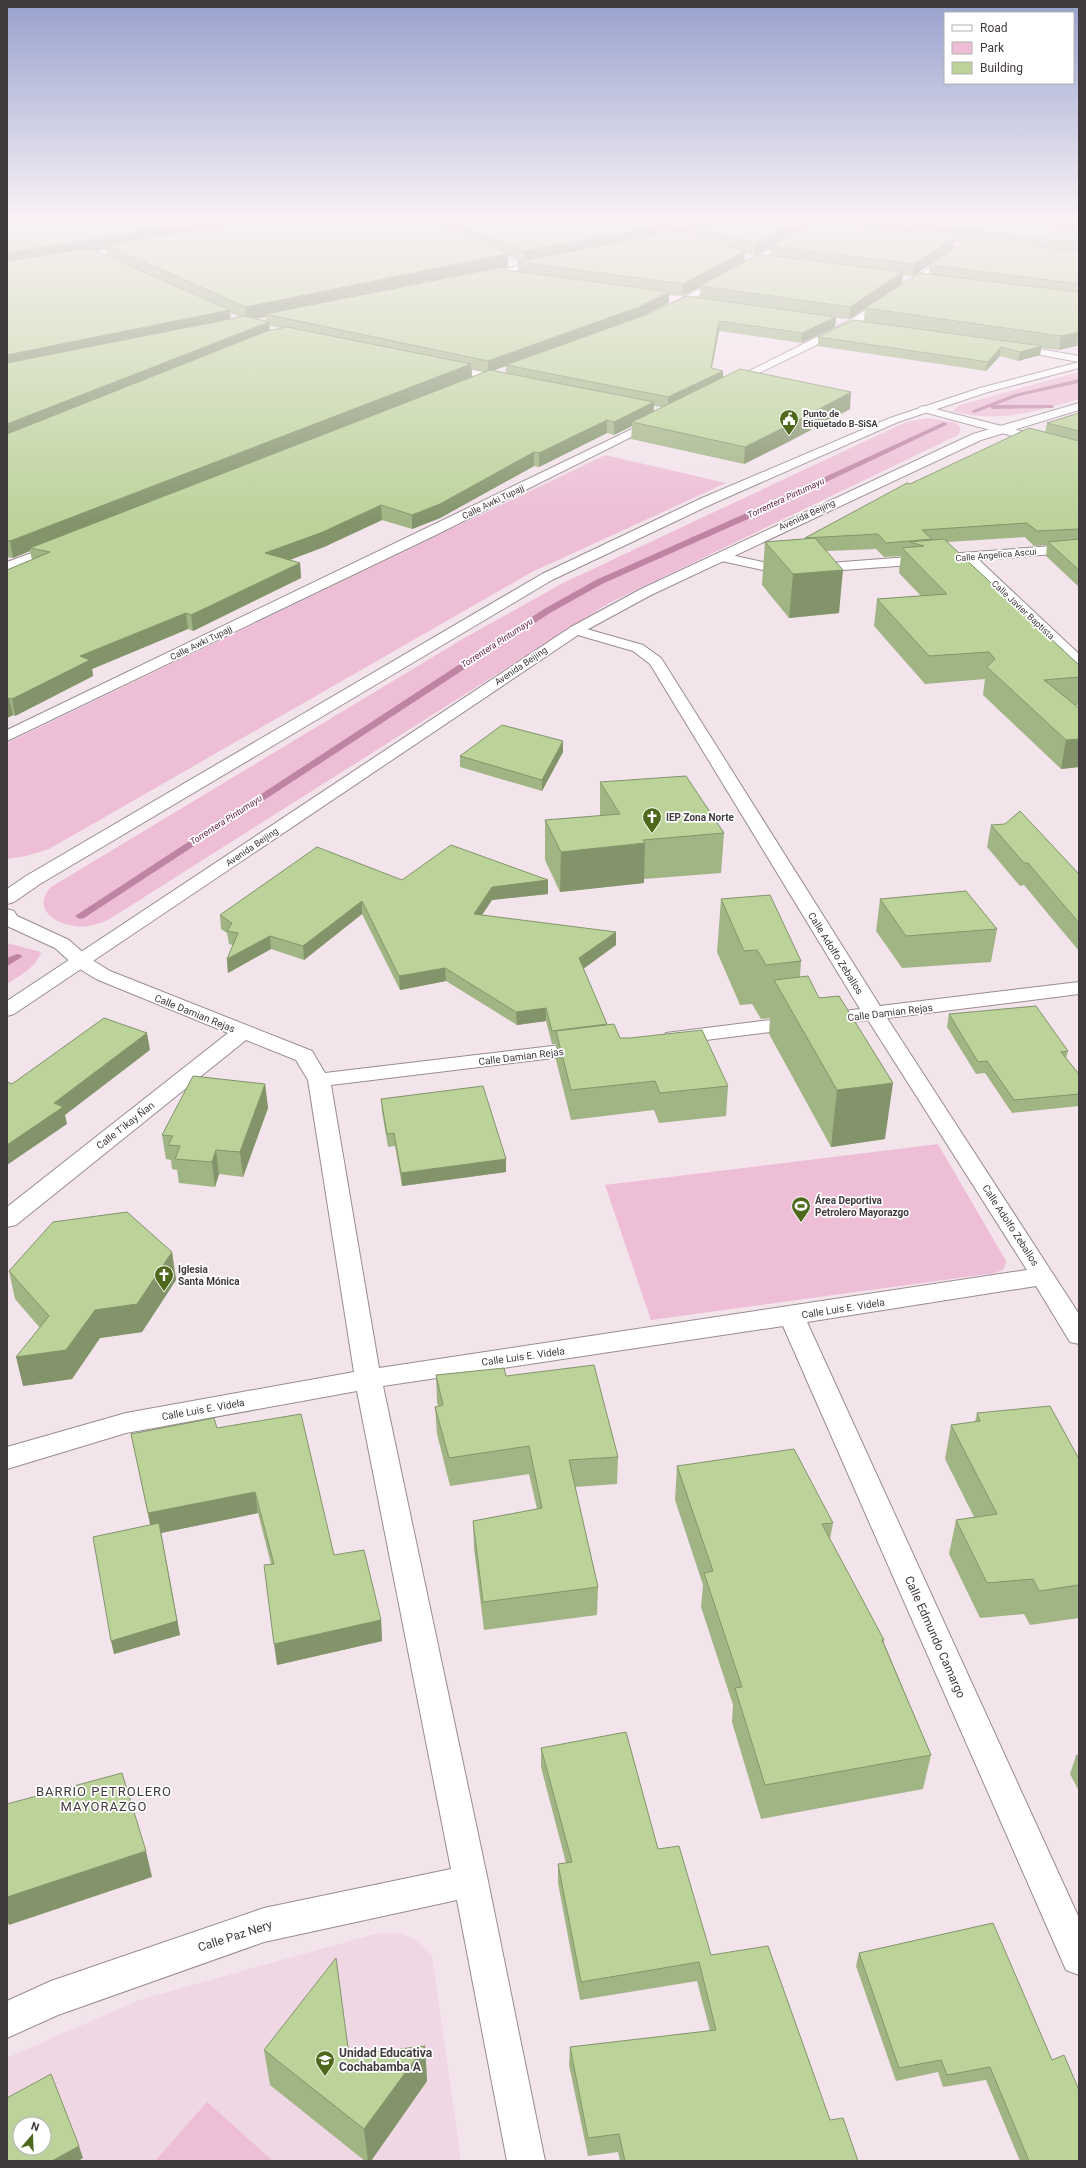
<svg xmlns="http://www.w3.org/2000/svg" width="1086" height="2168" viewBox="0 0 1086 2168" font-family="Roboto,sans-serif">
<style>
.built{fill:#efd7e3;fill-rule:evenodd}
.green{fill:#edbed6}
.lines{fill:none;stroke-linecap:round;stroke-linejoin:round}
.stream{fill:#be84a4;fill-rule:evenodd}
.minor-casing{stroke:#9a8b92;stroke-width:2}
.major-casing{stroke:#9a8b92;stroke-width:2}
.minor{fill:#fff;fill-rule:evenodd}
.major{fill:#fff;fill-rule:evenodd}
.wall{fill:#a1b584;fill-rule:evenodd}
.shaded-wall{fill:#83946b}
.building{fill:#bbd399;stroke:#83946b;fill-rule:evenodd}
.labels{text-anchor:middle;stroke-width:3.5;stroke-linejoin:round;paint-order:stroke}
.far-poi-label{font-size:9px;font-weight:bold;fill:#413a3e;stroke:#fff;text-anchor:start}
.far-water-label{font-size:9px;font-style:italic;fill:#621d48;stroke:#fff}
.far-street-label{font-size:9px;fill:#413a3e;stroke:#fff}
.poi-label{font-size:10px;font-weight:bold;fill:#413a3e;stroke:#fff;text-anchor:start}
.street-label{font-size:10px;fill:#413a3e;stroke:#fff}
.near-street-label{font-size:12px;fill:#413a3e;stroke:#fff}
.near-poi-label{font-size:12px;font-weight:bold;fill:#413a3e;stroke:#fff;text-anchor:start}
.near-neighbourhood-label{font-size:13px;letter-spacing:1px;fill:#413a3e;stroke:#fff}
</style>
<rect width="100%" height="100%" fill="#f3e3eb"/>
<path class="built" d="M400,1933L417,1940L432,1955L461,2161H7V2058L139,2000L375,1934ZM20,2124H44V2148H20Z"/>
<path class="green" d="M1079,372V399C1040,411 994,424 953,411L959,405Z
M928,418L957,423L961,429L958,435L609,603L108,920C98,924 87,928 75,926C53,923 32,908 51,887L461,640L563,583L906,422Z
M605,455L726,483L532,572L49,849L26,856L7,859V743Z
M7,943L41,952C37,967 19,976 7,984Z
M938,1144L1006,1261L1004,1269L995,1273L651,1320L605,1185Z
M207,2102L273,2161H155Z"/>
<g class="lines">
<path class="stream" d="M1079,379V383L1019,396L995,405H1052L1054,408L993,409L990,407L974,413L971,411L1015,394Z
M944,422L947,424L946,425L757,515L602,584L550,613L84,918L80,919L75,916L544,609L596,580L751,511Z
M17,954L21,955L22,957L7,966V958Z"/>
<g class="minor-casing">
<path id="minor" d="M824,219H834L669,312L666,313L661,310Z
M954,252L957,253V257L855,326L731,387L727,388L721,385L847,322Z
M547,260L550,261V265L480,280L475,277L480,274Z
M1012,344L1079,356V362L1008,349L1007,347Z
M443,364L509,377L514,380L509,383L439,369L438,367L439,365Z
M924,406L1079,446V454L920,411L918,409L920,407Z
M659,416L665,419L663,421L440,533L7,741V730Z
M59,543L64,544L66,547L64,550L7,571V562Z
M1079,544V552L979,560L1079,654V667L1074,665L964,561L803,573L767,571L717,560L715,557L722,553L767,563L803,565Z
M576,626L643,645L661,658L880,1006L1079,982V994L887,1018L1079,1314V1344L1070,1342L1036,1286L807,1322L1079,1918V1975L1066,1970L783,1326L383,1386L488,1881L545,2161H507L457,1900L264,1942L58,2015L7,2038V2001L51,1981L264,1908L451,1869L357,1391L126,1433L7,1469V1447L126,1413L354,1372L308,1080L296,1060L246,1040L16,1225L7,1227V1207L228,1033L96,979L75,966L55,948L7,926V909L14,911L17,916L69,940L89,958L110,971L312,1051L325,1073L586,1042L594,1043L597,1048L594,1053L586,1054L331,1085L379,1368L1027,1270L868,1020L674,1044L666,1043L663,1038L666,1033L674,1032L860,1009L650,664L633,651L571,633L569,630L571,627Z"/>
</g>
<g class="major-casing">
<path id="major" d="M1079,362V368L988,392L898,422L712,504L552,580L40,884L14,902L7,904V889L26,876L542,574L702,498L890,418L980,388Z
M1079,403V410L981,440L651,595L581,633L14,1014L7,1016V1001L571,627L641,589L973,434Z"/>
</g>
<use href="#minor" class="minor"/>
<use href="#major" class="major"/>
</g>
<path class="wall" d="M7,219H821L817,221L827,222L828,219H1079V346H1076L1059,350L1041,348L1040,355L1018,361L1000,356L986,371L818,346V337L864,321L865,308L929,274L930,265L964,242L955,241L913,276L903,275L902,284L849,319L836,318L835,327L801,343L719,331L712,368L723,371V378L850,409L790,441L744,464L631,439L632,426L614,435L607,433L539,467L534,466L440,518L412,529L382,520L324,547L289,560L300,563L301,578L193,631L188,629L92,669L93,676L15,716L13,715L7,718V570L32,560L30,551L13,558L7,557ZM660,230L670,232L660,234ZM695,231V236L684,233ZM770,248V256L758,254ZM106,249L107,256L96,251ZM745,254L755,256L744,262ZM508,257L519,261L518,262V272L506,270L503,268L508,267ZM700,287V297L638,318L669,303V295L683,296ZM230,313H231L239,317L231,319ZM266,317V321L256,319ZM269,326H271L281,328L270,331ZM506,366V373L493,371ZM472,369L485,372L472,377ZM654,406L662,407L654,412Z
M1079,413V587L1046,556L1047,545L1034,546L1025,537L947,542L1079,665V705H1075L1079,708V767L1061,769L983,695L985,679L925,684L874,626L877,599L921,596L899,573L901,556L884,557L876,549L827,551L839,613L789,618L762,585L765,542L805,539V538L910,484L1045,433L1047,423Z
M563,741V752L542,791L460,767V756Z
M600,782L724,833L721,873L644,879V883L560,892L545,860V820L600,816Z
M991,825L1078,873L1079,872V951L1024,885L1020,886L987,847Z
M402,880H548V894L492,900L482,915L616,945L583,968L607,1024L620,1038L728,1086L726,1116L659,1123L654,1110L571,1120L556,1060V1044H552L546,1021L517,1025L446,981L400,990L362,914L304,960L271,949L228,973L227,959L233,945L229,944L227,933L221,929L220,915Z
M721,899L801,961L800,977L885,1139L831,1147L769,1034L770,1018L761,1019L752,1004L740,1005L717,952Z
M880,899L997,929L991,962L902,968L876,931Z
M949,1014L1068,1051L1066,1058L1079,1074V1106L1012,1113L985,1073L976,1074L947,1027Z
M265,1084L268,1108L243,1177L219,1174L215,1187L179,1183L177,1170L172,1169L171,1160L166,1159L162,1135Z
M381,1099L506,1159V1172L402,1186L395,1146L388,1147L382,1112Z
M172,1252L176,1280L142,1332L100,1338L72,1379L23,1386L40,1328L15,1299L9,1271Z
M436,1375L506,1376L618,1457L617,1484L575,1487L598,1587L597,1615L484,1630L474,1548L473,1521L537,1509L529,1474L450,1486L437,1434L435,1407L438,1406L437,1402Z
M977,1413L1079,1459V1618L1030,1625L1024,1614L980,1618L949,1554L956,1520L974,1517L945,1459L951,1425L975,1422Z
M217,1428L334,1555L381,1620L382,1641L277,1665L271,1564L258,1513L161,1533L180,1635L114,1654L150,1524L131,1434Z
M677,1466L833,1523L830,1539L884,1640V1643L931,1755L923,1789L761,1819L732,1722L733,1705L701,1607L703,1585L675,1500Z
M541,1748L658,1849L711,1955L830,2120L858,2161H620L618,2152L588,2156L569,2065L570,2047L710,2031L697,1981L580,2000L558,1883V1864L566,1863L541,1767Z
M1079,1755V1791L1070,1774L1076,1756Z
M859,1953L1052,2060L1079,2161H1020L986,2080L943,2087L938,2072L896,2081L856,1966Z
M425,2046L427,2081L371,2161H365L270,2085L264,2050L349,2055Z"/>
<path class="shaded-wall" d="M7,219H65L7,227Z
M215,219H289L106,245V249L7,265V253Z
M695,219H755L695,227V231L677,234L678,222Z
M801,219H821L773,246H771L770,248L755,256L756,244Z
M660,226V238L524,262V251Z
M955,237L954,249L913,276L914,264Z
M745,251L744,262L683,296V284Z
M508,254V267L271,315L265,314L266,317L247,320L246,307Z
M903,272L902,284L849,319L850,307Z
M669,292V303L638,318L506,365V366L488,372V361Z
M230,310L231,323L7,369V355Z
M836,317L835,327L801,343L802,333Z
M719,321V331L710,377L723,371V382L668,408V397L711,368Z
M269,322L270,336L7,440V424Z
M1079,332L1076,346L1059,350L1061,336Z
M1042,346L1040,355L1018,361L1020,352Z
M1001,347L1000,356L986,371L988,362Z
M471,364L472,378L30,548V551L13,558L10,541Z
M851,392L850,409L790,441L744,464L745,447Z
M654,402L653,416L632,422V426L614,435V422Z
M607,420V433L539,467V453Z
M534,452V466L440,518L412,529V515Z
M381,505L382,520L324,547L266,569L265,553Z
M300,563L301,578L193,631L191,615Z
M843,570L839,613L789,618L793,574Z
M186,613L188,629L92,669L93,676L15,716L12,699L80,656Z
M9,698L13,715L7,718V699Z
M1079,739V767L1061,769L1066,740Z
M563,741V752L542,791V780Z
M645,843L644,883L560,892L561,852Z
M548,880V894L492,900L474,927V914L492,887Z
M362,901V914L304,960L303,946Z
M616,932V945L579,972V958Z
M270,936L271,949L228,973L227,959Z
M445,968L446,981L400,990L399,976Z
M546,1008V1021L517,1025L516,1012Z
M147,1033L150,1050L65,1115L67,1124L7,1165V1145L54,1103Z
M893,1083L885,1139L831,1147L837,1090Z
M265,1084L268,1108L243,1177L240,1152Z
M216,1150L219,1174L215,1187L212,1162Z
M506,1159V1172L402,1186L401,1173Z
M172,1252L176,1280L142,1332L100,1338L72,1379L23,1386L16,1357L95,1310Z
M255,1492L258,1513L161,1533L180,1635L114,1654L111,1641L152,1534L148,1513Z
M381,1620L382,1641L277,1665L274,1644Z
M146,1851L152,1877L9,1925L7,1920V1897Z
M425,2046L427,2081L371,2161H368L364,2129Z
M79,2146L83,2158L78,2161H52Z"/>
<path class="building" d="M41,219H215L7,253V224Z
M267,219H423L508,254L246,307L106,245Z
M443,219H639L660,226L524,251Z
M666,219H695L678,222Z
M738,219H801L756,244L695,227Z
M870,219H1025L1079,233V243Z
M1055,219H1079V225Z
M816,221L955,237L914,264L771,246Z
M677,231L745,251L683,284L518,262Z
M970,238L1079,252V284L930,265Z
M89,248L230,310L7,355V261Z
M758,254L903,272L850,307L700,286Z
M502,267L506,270L669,292L639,307L488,361L265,314Z
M919,273L1079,292V332L1061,336L865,308Z
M687,296L836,317L802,333L719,321L711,368L723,371L668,397L506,365L648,314Z
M245,316L269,322L7,424V363Z
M853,320L1042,346L1020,352L1001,347L988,362L818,337Z
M287,327L471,364L10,541L7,540V434L267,331Z
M740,369L851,392L791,424L745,447L632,422Z
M490,370L654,402L614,422L607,420L539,453L534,452L440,504L412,515L381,505L323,532L265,553L300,563L191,615L186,613L80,656L90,660L12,699L9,698L7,699V570L50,552L30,548Z
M1079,413V431L1047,423Z
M1029,428L1079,441V529L1037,531L1027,523L922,530L932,539L886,543L878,534L805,538L907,483L910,484Z
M815,538L843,570L793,574L765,542Z
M944,539L1079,665V677L1044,680L1079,708V739L1066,740L987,667L995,659L989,652L929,656L877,599L947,594L902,548L924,546L910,542Z
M1079,539V570L1048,542Z
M502,725L563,741L542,780L460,756Z
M686,776L724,833L643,840L645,843L561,852L545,820L620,814L600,782Z
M1020,811L1078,873L1079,872V923L1028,863H1024L991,825L1005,824Z
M451,845L548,880L492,887L474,914L616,932L579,958L607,1024L552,1031L546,1008L516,1012L445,968L399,976L362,901L303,946L270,936L227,959L238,933L227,931L232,923L220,915L317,847L402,880Z
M966,891L997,929L906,936L880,899Z
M770,895L801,961L766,965L757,950L744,951L721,899Z
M808,976L819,998L839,996L893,1083L837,1090L774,980Z
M1036,1006L1068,1051L1061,1052L1079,1074V1094L1014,1100L987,1061L978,1062L949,1014Z
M104,1018L147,1033L54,1103L63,1107L7,1145V1082L12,1084Z
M614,1024L620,1038H630L702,1030L728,1086L660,1093L655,1081L571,1090L556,1031Z
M193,1076L265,1084L240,1152L216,1150L212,1162L175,1159L180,1146L168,1145L173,1136L162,1135Z
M483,1086L506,1159L401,1173L394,1133L387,1134L381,1099Z
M127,1212L172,1252L137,1304L95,1310L66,1350L16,1357L49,1316L9,1271L53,1222Z
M594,1365L618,1457L569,1460L598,1587L483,1602L473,1521L542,1508L529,1446L449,1458L435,1407L443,1405L436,1375L504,1368L506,1376Z
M1050,1406L1079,1459V1585L1039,1591L1033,1579L987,1583L956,1520L997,1514L951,1425L980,1421L977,1413Z
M301,1414L334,1555L364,1550L381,1620L274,1644L264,1565L274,1564L255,1492L148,1513L131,1434L214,1418L217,1428Z
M794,1449L833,1523L822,1524L884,1640H882L931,1755L765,1785L735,1688L742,1687L704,1573L713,1571L677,1466Z
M159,1523L177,1621L111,1641L93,1537Z
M626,1732L658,1849L679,1846L711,1955L768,1946L830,2120L843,2118L858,2161H625L619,2134L588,2138L570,2047L716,2030L699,1962L581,1982L558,1864L572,1862L541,1748Z
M1079,1755V1762L1076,1756Z
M122,1773L146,1851L7,1897V1804Z
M993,1923L1052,2060L1064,2055L1079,2090V2161H1029L990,2067L947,2075L941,2060L899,2068L859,1953Z
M336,1958L349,2055L425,2046L364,2129L264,2050Z
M51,2074L79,2146L52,2161H7V2098ZM20,2124H44V2148H20Z"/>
<linearGradient id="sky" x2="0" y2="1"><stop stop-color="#97a1cd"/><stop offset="0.42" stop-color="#faf2f6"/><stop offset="1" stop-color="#faf2f6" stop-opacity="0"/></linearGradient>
<rect width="1086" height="522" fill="url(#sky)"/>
<defs>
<g id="civic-pin" transform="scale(1)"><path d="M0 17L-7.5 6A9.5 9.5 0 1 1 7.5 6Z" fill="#4f691c" stroke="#fff"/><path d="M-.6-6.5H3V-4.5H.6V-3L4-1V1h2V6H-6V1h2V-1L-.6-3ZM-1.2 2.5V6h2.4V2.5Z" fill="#fff"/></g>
<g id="church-pin" transform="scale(1)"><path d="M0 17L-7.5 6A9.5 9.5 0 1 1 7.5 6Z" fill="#4f691c" stroke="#fff"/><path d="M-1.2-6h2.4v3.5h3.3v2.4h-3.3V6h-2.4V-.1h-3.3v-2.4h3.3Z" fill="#fff"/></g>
<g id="stadium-pin" transform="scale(1)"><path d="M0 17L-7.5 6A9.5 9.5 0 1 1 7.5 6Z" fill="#4f691c" stroke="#fff"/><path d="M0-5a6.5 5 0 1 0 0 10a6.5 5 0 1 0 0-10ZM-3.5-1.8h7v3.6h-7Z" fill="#fff"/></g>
<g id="school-pin" transform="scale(1)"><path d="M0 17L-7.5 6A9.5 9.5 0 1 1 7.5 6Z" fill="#4f691c" stroke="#fff"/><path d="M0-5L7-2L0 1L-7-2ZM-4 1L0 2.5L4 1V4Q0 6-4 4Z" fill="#fff"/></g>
</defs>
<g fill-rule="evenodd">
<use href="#civic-pin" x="789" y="419"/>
<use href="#church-pin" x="652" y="817"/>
<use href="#stadium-pin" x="801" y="1206"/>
<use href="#church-pin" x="164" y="1275"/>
<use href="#school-pin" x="325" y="2060"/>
</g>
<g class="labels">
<g class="far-poi-label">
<text x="803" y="417">Punto de<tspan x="803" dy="10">Etiquetado B-SiSA</tspan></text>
</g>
<g class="far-water-label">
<text transform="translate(786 498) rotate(-25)" y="3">Torrentera Pintumayu</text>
<text transform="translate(497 643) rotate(-33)" y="3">Torrentera Pintumayu</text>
<text transform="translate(226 820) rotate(-33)" y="3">Torrentera Pintumayu</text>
</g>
<g class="far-street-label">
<text transform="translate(493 502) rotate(-26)" y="3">Calle Awki Tupajj</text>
<text transform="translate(807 515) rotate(-25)" y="3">Avenida Beijing</text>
<text transform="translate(996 555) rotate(-5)" y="3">Calle Angelica Ascui</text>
<text transform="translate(1023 610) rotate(43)" y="3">Calle Javier Baptista</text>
<text transform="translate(201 643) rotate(-26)" y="3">Calle Awki Tupajj</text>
<text transform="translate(521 666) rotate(-34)" y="3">Avenida Beijing</text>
<text transform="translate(252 847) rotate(-34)" y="3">Avenida Beijing</text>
</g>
<g class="poi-label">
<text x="666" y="821">IEP Zona Norte</text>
<text x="815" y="1204">Área Deportiva<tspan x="815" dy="12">Petrolero Mayorazgo</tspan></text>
<text x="178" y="1273">Iglesia<tspan x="178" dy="12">Santa Mónica</tspan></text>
</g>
<g class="street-label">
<text transform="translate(836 953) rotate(58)" y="4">Calle Adolfo Zeballos</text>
<text transform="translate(890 1012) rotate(-7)" y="4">Calle Damian Rejas</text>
<text transform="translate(195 1013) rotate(22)" y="4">Calle Damian Rejas</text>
<text transform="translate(521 1056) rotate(-7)" y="4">Calle Damian Rejas</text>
<text transform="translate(125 1125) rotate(-38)" y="4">Calle T'ikay Ñan</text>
<text transform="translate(1011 1225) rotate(57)" y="4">Calle Adolfo Zeballos</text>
<text transform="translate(843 1308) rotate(-9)" y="4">Calle Luis E. Videla</text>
<text transform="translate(523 1356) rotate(-8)" y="4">Calle Luis E. Videla</text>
<text transform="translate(203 1409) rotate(-10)" y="4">Calle Luis E. Videla</text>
</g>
<g class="near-street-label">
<text transform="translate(935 1637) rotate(66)" y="4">Calle Edmundo Camargo</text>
<text transform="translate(235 1936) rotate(-18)" y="4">Calle Paz Nery</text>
</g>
<g class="near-poi-label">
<text x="339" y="2057">Unidad Educativa<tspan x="339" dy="14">Cochabamba A</tspan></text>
</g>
<g class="near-neighbourhood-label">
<text x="104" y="1796">BARRIO PETROLERO<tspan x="104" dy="15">MAYORAZGO</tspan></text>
</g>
</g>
<rect width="1086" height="2168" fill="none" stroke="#413a3e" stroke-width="16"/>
<rect x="944" y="12" width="130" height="72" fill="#ffffff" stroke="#b3b0b2"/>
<rect x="952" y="25" width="20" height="6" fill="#ffffff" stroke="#b3b0b2"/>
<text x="980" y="32" font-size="12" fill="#413a3e">Road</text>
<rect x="952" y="42" width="20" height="12" fill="#edbed6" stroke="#b3b0b2"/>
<text x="980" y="52" font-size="12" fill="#413a3e">Park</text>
<rect x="952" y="62" width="20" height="12" fill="#bbd399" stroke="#b3b0b2"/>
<text x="980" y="72" font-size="12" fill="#413a3e">Building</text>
<g transform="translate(32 2136) rotate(19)"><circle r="19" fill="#ffffff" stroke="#b3b0b2"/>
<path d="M0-3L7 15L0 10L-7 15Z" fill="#4f691c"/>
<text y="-6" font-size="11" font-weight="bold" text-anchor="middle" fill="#413a3e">N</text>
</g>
</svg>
